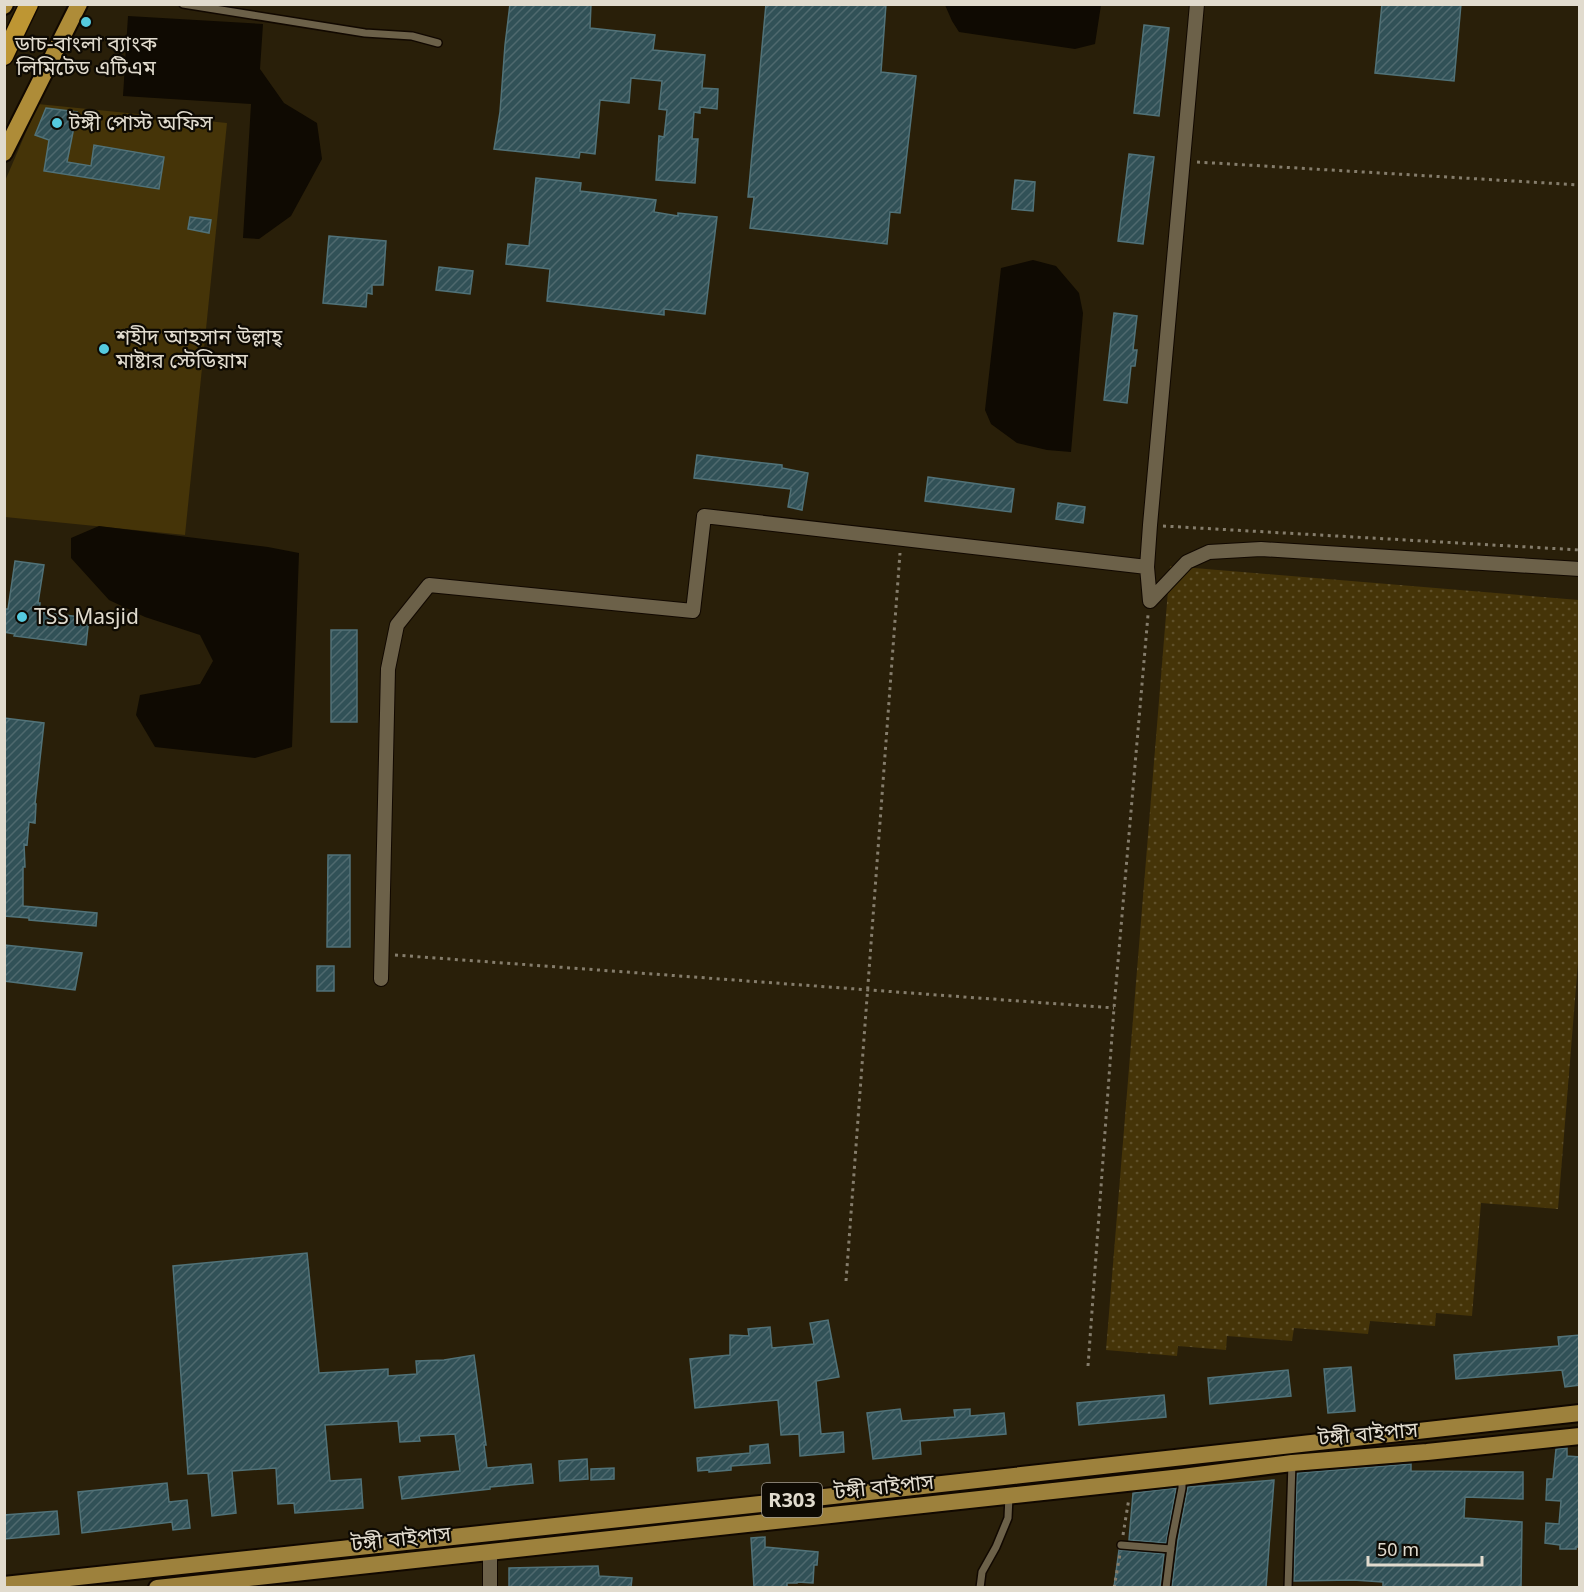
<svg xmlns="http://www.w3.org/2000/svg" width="1584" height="1592" viewBox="0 0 1584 1592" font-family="'Noto Sans','Noto Sans Bengali',sans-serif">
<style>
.park{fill:url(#park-dots)}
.pitch{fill:#453408}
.water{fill:#0f0a02}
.building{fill:url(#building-hatch);stroke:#517278;stroke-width:1.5}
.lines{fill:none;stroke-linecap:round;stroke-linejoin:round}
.service-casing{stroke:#110800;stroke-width:10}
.minor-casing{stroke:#110800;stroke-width:16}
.primary-casing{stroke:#110800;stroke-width:20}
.trunk-casing{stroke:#110800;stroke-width:20}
.motorway-casing{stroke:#110800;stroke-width:21}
.path{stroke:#857d6c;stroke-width:3;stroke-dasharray:3 4.5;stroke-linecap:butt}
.service{stroke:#6c6149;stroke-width:7}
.minor{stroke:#6c6149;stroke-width:14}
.primary{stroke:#9d813c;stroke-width:16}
.trunk{stroke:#ae8c38;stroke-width:16}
.motorway{stroke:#be9633;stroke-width:18}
.poi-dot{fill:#55cade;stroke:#0e0a03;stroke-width:2}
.labels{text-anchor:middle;stroke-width:4.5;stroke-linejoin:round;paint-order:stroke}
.shield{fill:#0e0a03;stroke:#a29c91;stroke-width:1.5}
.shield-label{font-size:20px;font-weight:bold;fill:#e1dbce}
.poi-label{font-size:21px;fill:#e1dbce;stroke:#0e0a03;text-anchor:start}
.street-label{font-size:21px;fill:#e1dbce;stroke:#0e0a03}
</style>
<defs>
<pattern id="park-dots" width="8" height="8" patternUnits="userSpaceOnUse" patternTransform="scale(1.5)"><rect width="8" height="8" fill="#453408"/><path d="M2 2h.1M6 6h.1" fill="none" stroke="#60512b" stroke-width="1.8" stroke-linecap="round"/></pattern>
<pattern id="building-hatch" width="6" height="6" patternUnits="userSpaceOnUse" patternTransform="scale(1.5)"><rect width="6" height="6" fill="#315157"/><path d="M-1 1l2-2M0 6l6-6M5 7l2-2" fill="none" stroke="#4f696e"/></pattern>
</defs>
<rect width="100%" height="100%" fill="#291f09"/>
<path class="park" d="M1170,566L1579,600L1580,938L1558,1209L1481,1203L1472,1316L1436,1313L1435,1326L1370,1321L1368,1334L1294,1328L1292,1341L1227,1336L1226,1350L1178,1346L1177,1356L1106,1350Z"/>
<path class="pitch" d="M38,104L227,123L185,535L5,517V181Z"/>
<path class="water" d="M945,5H1101L1095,44L1075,49L959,32L952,21Z
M128,16L263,24L260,69L284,103L317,123L322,159L291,216L259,239L243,238L251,104L123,96Z
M1033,260L1056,266L1079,293L1083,313L1071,452L1047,450L1017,443L991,424L985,410L1001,268Z
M99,526L268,547L299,553L292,747L255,758L155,747L136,715L140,695L200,684L213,661L200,635L145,617L109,600L71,558V538Z"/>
<path class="building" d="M510,4H591L590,28L655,35L653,50L705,55L702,88L718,89L717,109L700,107V113L694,112L692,139H698L695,183L656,180L659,136L664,137L667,110L659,109L662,81L631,78L629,103L600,100L595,154L580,152L579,158L494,149L500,112L505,45Z
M766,4H886L881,72L916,76L900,213L890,212L887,244L750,228L754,197H748Z
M1382,4H1461L1454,81L1375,73Z
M1144,25L1169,28L1159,116L1134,113Z
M46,108L77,112L67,162L91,166L94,145L164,157L159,189L44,171L49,140L35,135Z
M1129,154L1154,157L1143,244L1118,241Z
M536,178L581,183L580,191L656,200L654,212L678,216V213L717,217L705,314L664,309V315L547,301L550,269L506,264L508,244L529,246Z
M1015,180L1035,182L1033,211L1012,209Z
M190,217L211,220L209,233L188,229Z
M329,236L386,241L383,285H372V294L367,293L366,307L323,303Z
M439,267L473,271L470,294L436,290Z
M1114,313L1137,316L1133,350H1137L1135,366H1131L1127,403L1104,400Z
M697,455L782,465V468L808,473L802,510L788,507L791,489L694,478Z
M928,477L1014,489L1011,512L925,501Z
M1058,503L1085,507L1083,523L1056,519Z
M15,561L44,565L38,603H40L39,612L89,618L86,645L14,636L15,634L4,632V609H8Z
M331,630H357V722H331Z
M4,718L44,723L35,804H36L35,823L29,822L27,845L24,844L25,867H23V906L97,913L96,926L29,920V918L4,916Z
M328,855H350V947H327Z
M4,945L82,953L75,990L4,981Z
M317,966H334V991H317Z
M307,1253L319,1373L388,1369V1376L417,1374L416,1361L444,1360L474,1355L486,1445H484L487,1468L531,1464L533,1483L490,1487V1489L402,1499L399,1477L460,1471L455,1434L419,1436L420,1441L400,1442L398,1421L325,1425L330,1481L361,1479L363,1508L295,1513L294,1503L278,1504L276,1468L232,1471L236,1513L212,1516L208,1473L188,1474L173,1266Z
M828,1320L839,1377L816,1381L821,1434L843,1432L844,1452L800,1456L799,1434L781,1435L778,1400L695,1408L690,1359L730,1355V1335L749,1336L748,1329L770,1327L772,1348L814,1344L810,1323Z
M1580,1335V1385L1565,1387L1562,1370L1456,1379L1454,1355L1559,1346L1558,1337Z
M1351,1367L1355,1411L1328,1413L1324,1369Z
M1288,1370L1291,1396L1210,1404L1208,1378Z
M1164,1395L1166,1417L1079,1425L1077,1403Z
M900,1409L902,1421L955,1417L954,1410L970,1409V1416L1004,1413L1006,1434L920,1441L921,1454L873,1459L867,1413Z
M768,1444L770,1463L731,1466V1470L709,1472V1470L698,1471L697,1458L750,1453V1446Z
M1567,1448V1456L1580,1457V1547H1576V1549H1560V1545L1545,1543L1546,1523L1559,1524L1561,1501L1546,1500L1547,1479H1553L1556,1449Z
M587,1459L588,1479L560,1481L559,1461Z
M1411,1464V1471L1523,1472V1499L1465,1497L1464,1518L1522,1522L1521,1587H1383V1582L1353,1580L1294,1581L1297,1473Z
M614,1468V1479L591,1480V1469Z
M1274,1480L1266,1587H1172L1178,1540L1188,1487Z
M167,1483L169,1502L187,1500L190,1528L173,1530L172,1522L82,1533L78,1492Z
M1176,1488L1166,1543L1129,1540L1133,1493Z
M57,1511L59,1534L4,1539V1515Z
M765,1537V1547L818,1552L817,1565H814L813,1583L797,1582V1583H787V1587H754L751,1538Z
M1119,1550L1164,1554L1160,1587H1114Z
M598,1566L599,1576L632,1578L631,1587H509V1568Z"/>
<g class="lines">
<g class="service-casing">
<path id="service" d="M183,4L365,33L412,36L438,43
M1121,1545L1171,1549
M980,1588L982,1572L996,1547L1008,1518L1009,1496
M1166,1588L1172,1539L1182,1488V1477
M1288,1588L1292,1463"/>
</g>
<g class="minor-casing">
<path id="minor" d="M1147,567L1150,601
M1150,601L1187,562L1209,552L1261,549L1580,569
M381,979L388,669L397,625L429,585L693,611L704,516L1147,567L1150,525L1197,4
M490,1588V1552"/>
</g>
<g class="primary-casing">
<path id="primary" d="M4,1585L770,1503L1580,1413
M157,1588L1182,1477L1292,1463L1427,1452L1580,1436"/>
</g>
<g class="trunk-casing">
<path id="trunk" d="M4,6L5,4
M4,153L79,4"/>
</g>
<g class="motorway-casing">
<path id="motorway" d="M4,56L29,4"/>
</g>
<path class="path" d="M1197,162L1580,185
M1163,526L1580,550
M395,955L1114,1008
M846,1281L900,553
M1088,1366L1114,1008L1148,615
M1123,1535L1129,1498
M1114,1588L1120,1554"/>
<use href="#service" class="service"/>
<use href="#minor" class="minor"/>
<use href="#primary" class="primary"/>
<use href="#trunk" class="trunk"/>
<use href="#motorway" class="motorway"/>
</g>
<g class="poi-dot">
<circle cx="86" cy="22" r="6"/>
<circle cx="57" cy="123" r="6"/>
<circle cx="104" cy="349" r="6"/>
<circle cx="22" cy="617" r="6"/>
</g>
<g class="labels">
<rect class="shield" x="762" y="1483" width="60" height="34" rx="4.5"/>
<g class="shield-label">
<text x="792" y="1507">R303</text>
</g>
<g class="poi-label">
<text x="86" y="51" text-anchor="middle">ডাচ-বাংলা ব্যাংক<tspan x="86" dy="24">লিমিটেড এটিএম</tspan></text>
<text x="69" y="130">টঙ্গী পোস্ট অফিস</text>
<text x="116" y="344">শহীদ আহসান উল্লাহ্‌<tspan x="116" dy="24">মাষ্টার স্টেডিয়াম</tspan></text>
<text x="34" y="624">TSS Masjid</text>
</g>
<g class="street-label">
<text transform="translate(1368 1434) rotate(-5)" y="7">টঙ্গী বাইপাস</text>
<text transform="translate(884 1487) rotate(-6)" y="7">টঙ্গী বাইপাস</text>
<text transform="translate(401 1539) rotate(-6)" y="7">টঙ্গী বাইপাস</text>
</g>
</g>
<rect width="1584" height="1592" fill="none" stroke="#e1dbce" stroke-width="12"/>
<path d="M1368 1556v9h114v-9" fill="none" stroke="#e1dbce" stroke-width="3"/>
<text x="1377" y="1556" font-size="18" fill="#e1dbce" stroke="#0e0a03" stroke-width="4.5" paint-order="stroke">50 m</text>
</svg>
